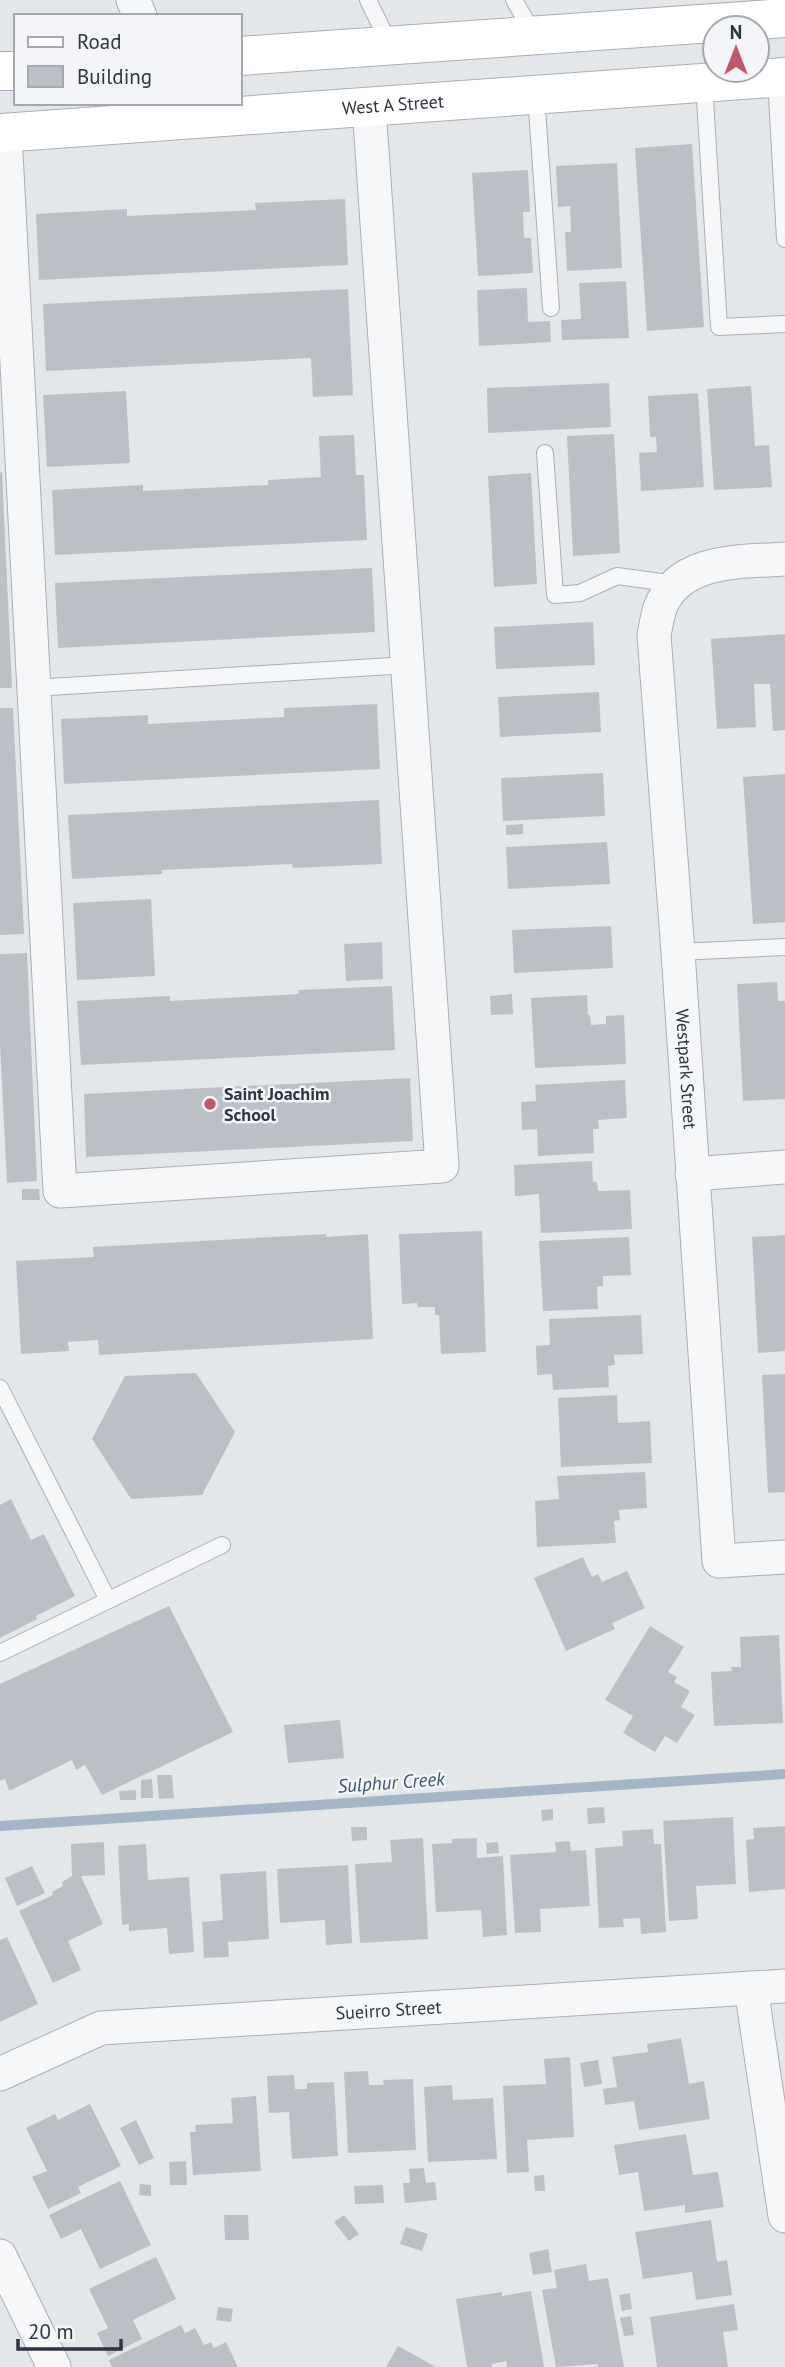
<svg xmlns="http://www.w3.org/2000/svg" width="785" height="2367" viewBox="0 0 785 2367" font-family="'PT Sans',sans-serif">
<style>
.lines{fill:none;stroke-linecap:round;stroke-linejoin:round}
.stream{stroke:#a3b5c6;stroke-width:10}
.building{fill:#bbc0c7}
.service-casing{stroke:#a9aeb4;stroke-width:18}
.minor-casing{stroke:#a9aeb4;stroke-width:35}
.secondary-casing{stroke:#a9aeb4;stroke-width:40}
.service{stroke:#f6f7f9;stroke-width:16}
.minor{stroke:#f6f7f9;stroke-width:33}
.secondary{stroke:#fff;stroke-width:38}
.poi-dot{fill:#c1576b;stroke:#f3f5f8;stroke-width:2.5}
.labels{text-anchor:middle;stroke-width:5;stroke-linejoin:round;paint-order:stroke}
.street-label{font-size:18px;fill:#2d3541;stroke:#f3f5f8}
.poi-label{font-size:18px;font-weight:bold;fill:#2d3541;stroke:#f3f5f8;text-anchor:start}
.water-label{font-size:19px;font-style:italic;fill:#3b5571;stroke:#f3f5f8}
</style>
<rect width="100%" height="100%" fill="#e4e7ea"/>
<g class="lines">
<path class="stream" d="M0,1826L785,1774"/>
</g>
<path class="building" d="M692,144L704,327L647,331L635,148Z
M617,163L622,268L567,271L565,232H571L570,206L558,207L556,166Z
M528,170L530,212H523L524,238H531L533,273L478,276L472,173Z
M345,199L348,265L39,280L36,214L127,209V216L256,210L255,203Z
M626,281L629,338L562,340L561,320L581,319L579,283Z
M527,288L528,322L550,321L551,342L479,346L477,290Z
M348,289L353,395L313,397L311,358L46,371L43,304Z
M609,383L611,427L488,433L487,388Z
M751,386L755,446L769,445L772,487L714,490L707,389Z
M126,391L130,463L47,467L43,395Z
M698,393L704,487L641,491L639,453L657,452L656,437H650L648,396Z
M614,434L620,553L573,556L567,436Z
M354,435L356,475H364L367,540L55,555L52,490L143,485V491L268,485V480L321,477L319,436Z
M2,472L12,688H0V473Z
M531,473L537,584L494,587L488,476Z
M372,568L375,632L58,648L55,583Z
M593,622L595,665L496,669L494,627Z
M785,634V730L773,731L770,684H754L756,727L717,729L711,639Z
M599,692L601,732L500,737L498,697Z
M377,704L380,769L64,784L61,719L148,715V724L284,717V708Z
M0,708H13L24,934L0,935Z
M603,773L605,816L503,821L501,778Z
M785,774V922L753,924L743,777Z
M379,800L382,864L293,868L292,864L162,870V874L72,879L68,815Z
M523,824V834L506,835V825Z
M607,842L610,884L508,889L506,847Z
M151,899L155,976L77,980L73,903Z
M611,926L613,968L514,973L512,930Z
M382,942L383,979L346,981L344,944Z
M27,953L37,1181L7,1183L0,1045V954Z
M777,982L778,1001H785V1099L743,1101L737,984Z
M392,986L395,1050L81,1065L77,1001L170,996V1001L299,994L298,990Z
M512,994L513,1014L491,1015L490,996Z
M587,995L588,1015H590L591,1025L606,1024V1016L624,1015L626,1064L535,1068L531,998Z
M410,1078L413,1141L86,1157L84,1094Z
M625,1080L627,1118L598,1120L599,1129H593L594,1153L538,1156L537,1129L522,1130L521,1102L536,1101L535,1085Z
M592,1161L593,1182H597L598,1191L630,1190L632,1229L541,1233L539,1194L515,1196L514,1165Z
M22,1189H39L40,1200H22Z
M482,1231L486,1352L441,1354L439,1315H435V1307H418L417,1303L402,1304L399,1234Z
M326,1234V1237L368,1234L373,1339L99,1355L98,1340L68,1342L69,1351L21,1354L16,1261L94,1257L93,1247Z
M785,1235V1351L758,1353L752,1237Z
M629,1237L631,1275L603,1276V1286L597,1287L598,1309L543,1311L539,1241Z
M641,1315L643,1354L614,1355L615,1365L608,1366L609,1387L553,1390L552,1374L537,1375L536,1346L550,1345L549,1319Z
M196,1373L235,1432L202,1495L131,1499L92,1439L125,1376Z
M785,1374V1492L768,1493L762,1375Z
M617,1395L618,1423L650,1421L652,1463L561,1467L558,1398Z
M645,1472L647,1508L619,1510L620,1520L614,1521L616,1543L537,1547L535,1501L559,1499L557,1476Z
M11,1499L31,1540L44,1534L75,1596L36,1616L37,1619L0,1638V1505Z
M583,1557L592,1577L598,1574L602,1582L627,1571L645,1608L612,1623L615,1629L566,1651L534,1578Z
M169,1606L233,1732L102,1795L85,1765L76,1770L72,1760L9,1791L5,1779L0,1781V1684Z
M650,1626L684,1647L668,1672L677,1677L674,1682L690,1691L681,1707L695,1715L677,1743L665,1736L655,1752L623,1733L633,1716L605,1700Z
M779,1635L783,1723L714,1726L711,1672L732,1671L731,1667H741L740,1637Z
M340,1720L344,1758L288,1763L284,1725Z
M157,1775H172L174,1798L159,1799Z
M152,1779L153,1798H141V1780Z
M136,1790V1800H120L119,1791Z
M604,1807L605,1823L588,1824L587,1808Z
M553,1809V1820L542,1821L541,1810Z
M733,1817L736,1884L696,1886L698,1919L669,1921L663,1821Z
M785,1826V1889L749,1892L746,1840L754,1839L753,1828Z
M351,1827H367V1840L352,1841Z
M653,1829L654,1844H661L666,1932L641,1934L640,1918L623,1919L624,1927L599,1928L595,1848L623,1846L622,1831Z
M423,1838L428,1939L360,1943L355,1864L392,1862L390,1840Z
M477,1838V1858L503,1856L507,1935L483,1937L481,1910L436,1912L432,1844L452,1843V1839Z
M570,1841L571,1851L586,1850L590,1906L540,1909L541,1932L515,1933L510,1855L556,1852L555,1842Z
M104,1842L105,1875L81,1876L103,1924L68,1941L81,1970L53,1983L19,1911L53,1895L52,1892L63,1886L62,1882L72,1876L71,1844Z
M498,1842L499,1853L487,1854L486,1843Z
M146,1844L148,1880L189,1877L194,1952L169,1954L167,1928L129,1931V1924L122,1925L118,1846Z
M348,1865L352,1943L326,1945L325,1920L280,1923L277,1869Z
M32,1866L45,1893L17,1906L5,1878Z
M266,1871L269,1939L228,1942L229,1957L204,1958L202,1922L223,1920L220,1874Z
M7,1937L38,2004L0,2022V1940Z
M681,2038L689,2084L704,2081L710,2119L639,2130L634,2101L605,2105L603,2089L617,2087L612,2057L648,2052L647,2044Z
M570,2057L574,2137L527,2140L529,2172L507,2173L503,2086L546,2084L544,2059Z
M598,2060L602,2084L584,2087L580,2063Z
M368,2071L369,2085H384L383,2080L413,2079L416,2150L348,2153L344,2072Z
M294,2075L295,2089H307V2083L334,2082L338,2156L292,2159L289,2112L269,2113L267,2076Z
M452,2085L453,2100L493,2098L497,2159L428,2162L424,2087Z
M256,2096L261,2171L193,2175L190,2132H196L195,2125L233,2123L231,2098Z
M90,2104L121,2166L78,2187L81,2193L48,2209L32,2177L47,2171L26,2128L55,2114L58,2120Z
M136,2120L154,2158L139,2165L120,2128Z
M686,2134L693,2175L718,2172L724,2207L685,2213V2205L644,2211L638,2172L619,2175L614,2145Z
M186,2161L187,2185H170L169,2162Z
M424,2168L426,2183L435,2182L437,2200L405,2203L403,2183H410L409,2169Z
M544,2175L545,2191H535L534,2176Z
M120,2181L151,2245L100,2269L81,2229L61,2239L49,2215Z
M140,2184L151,2185V2196L139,2195Z
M383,2185L384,2203L355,2204L354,2186Z
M224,2215H248L249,2240H225Z
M344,2215L359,2234L349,2241L334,2222Z
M711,2220L717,2262L727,2260L732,2295L696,2300L692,2272L643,2279L635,2232Z
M406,2227L428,2234L422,2251L400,2244Z
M548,2249L552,2272L533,2275L529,2253Z
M156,2257L176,2299L133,2320L142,2339L108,2356L97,2333L108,2328L89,2289Z
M586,2264L589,2281L608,2278L624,2367H598V2364L556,2367L542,2290L557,2288L554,2270Z
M531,2291L544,2367H507L506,2361L492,2364V2367H467L456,2299L502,2292V2296Z
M630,2293L632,2309L622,2311L619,2295Z
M734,2304L738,2330L723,2332L728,2367H657L650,2317Z
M218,2307L233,2309L231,2322L216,2320Z
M631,2316L634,2335L624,2336L620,2318Z
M181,2325L185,2333L195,2328L204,2345L211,2342L214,2348L226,2342L238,2367H112L109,2360Z
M398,2346L436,2367H386Z"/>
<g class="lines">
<g class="service-casing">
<path id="service" d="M368,0L390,45
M514,0L533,33
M776,78L785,239
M704,83L719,327L785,324
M536,95L551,308
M545,453L555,595L580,593L617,576L676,584
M33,688L408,665
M678,952L785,947
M0,1388L108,1600
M0,1653L222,1545"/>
</g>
<g class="minor-casing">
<g id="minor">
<path d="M133,0L140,16"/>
<path d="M5,133L60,1191L442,1166L369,107"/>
<path id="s1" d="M785,559C741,562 679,558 660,608C657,617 656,626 654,635L678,952L719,1561L785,1557"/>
<path d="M692,1174L785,1167"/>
<path d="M751,1988L785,2216"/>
<path id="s2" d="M0,2074L101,2028L785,1986"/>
<path d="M0,2256L54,2367"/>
</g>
</g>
<g class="secondary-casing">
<g id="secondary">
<path d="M240,56L785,18"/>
<path d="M0,71H16"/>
<path id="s3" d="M0,133L785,77"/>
</g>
</g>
<use href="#service" class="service"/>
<use href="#minor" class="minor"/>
<use href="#secondary" class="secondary"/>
</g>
<circle class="poi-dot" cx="210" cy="1104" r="7"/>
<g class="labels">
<g class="street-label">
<text dy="6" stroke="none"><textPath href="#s3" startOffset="394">West A Street</textPath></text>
<text dy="6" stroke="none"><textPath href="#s1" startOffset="606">Westpark Street</textPath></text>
<text dy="6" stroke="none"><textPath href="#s2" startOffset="399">Sueirro Street</textPath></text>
</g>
<g class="poi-label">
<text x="224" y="1100">Saint Joachim<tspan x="224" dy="21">School</tspan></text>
</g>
<g class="water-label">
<text transform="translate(391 1782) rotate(-4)" y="7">Sulphur Creek</text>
</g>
</g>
<rect x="14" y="14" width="228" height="91" fill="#f3f5f8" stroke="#a4a8af" stroke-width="2"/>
<rect x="28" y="37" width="35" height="10" fill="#ffffff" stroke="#a4a8af" stroke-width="2"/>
<text x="77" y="49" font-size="21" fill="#2d3541">Road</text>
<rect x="28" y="66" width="35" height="21" fill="#bbc0c7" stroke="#a4a8af" stroke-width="2"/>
<text x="77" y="84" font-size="21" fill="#2d3541">Building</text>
<g transform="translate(736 49)"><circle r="33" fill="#f3f5f8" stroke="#a4a8af" stroke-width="2"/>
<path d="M0-5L12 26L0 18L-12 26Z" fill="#c1576b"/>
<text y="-10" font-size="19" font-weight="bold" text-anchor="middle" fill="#2d3541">N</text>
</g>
<path d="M18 2339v10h103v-10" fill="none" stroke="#2d3541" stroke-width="3.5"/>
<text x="28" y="2339" font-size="21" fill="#2d3541" stroke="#f3f5f8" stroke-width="5" paint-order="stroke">20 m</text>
</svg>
